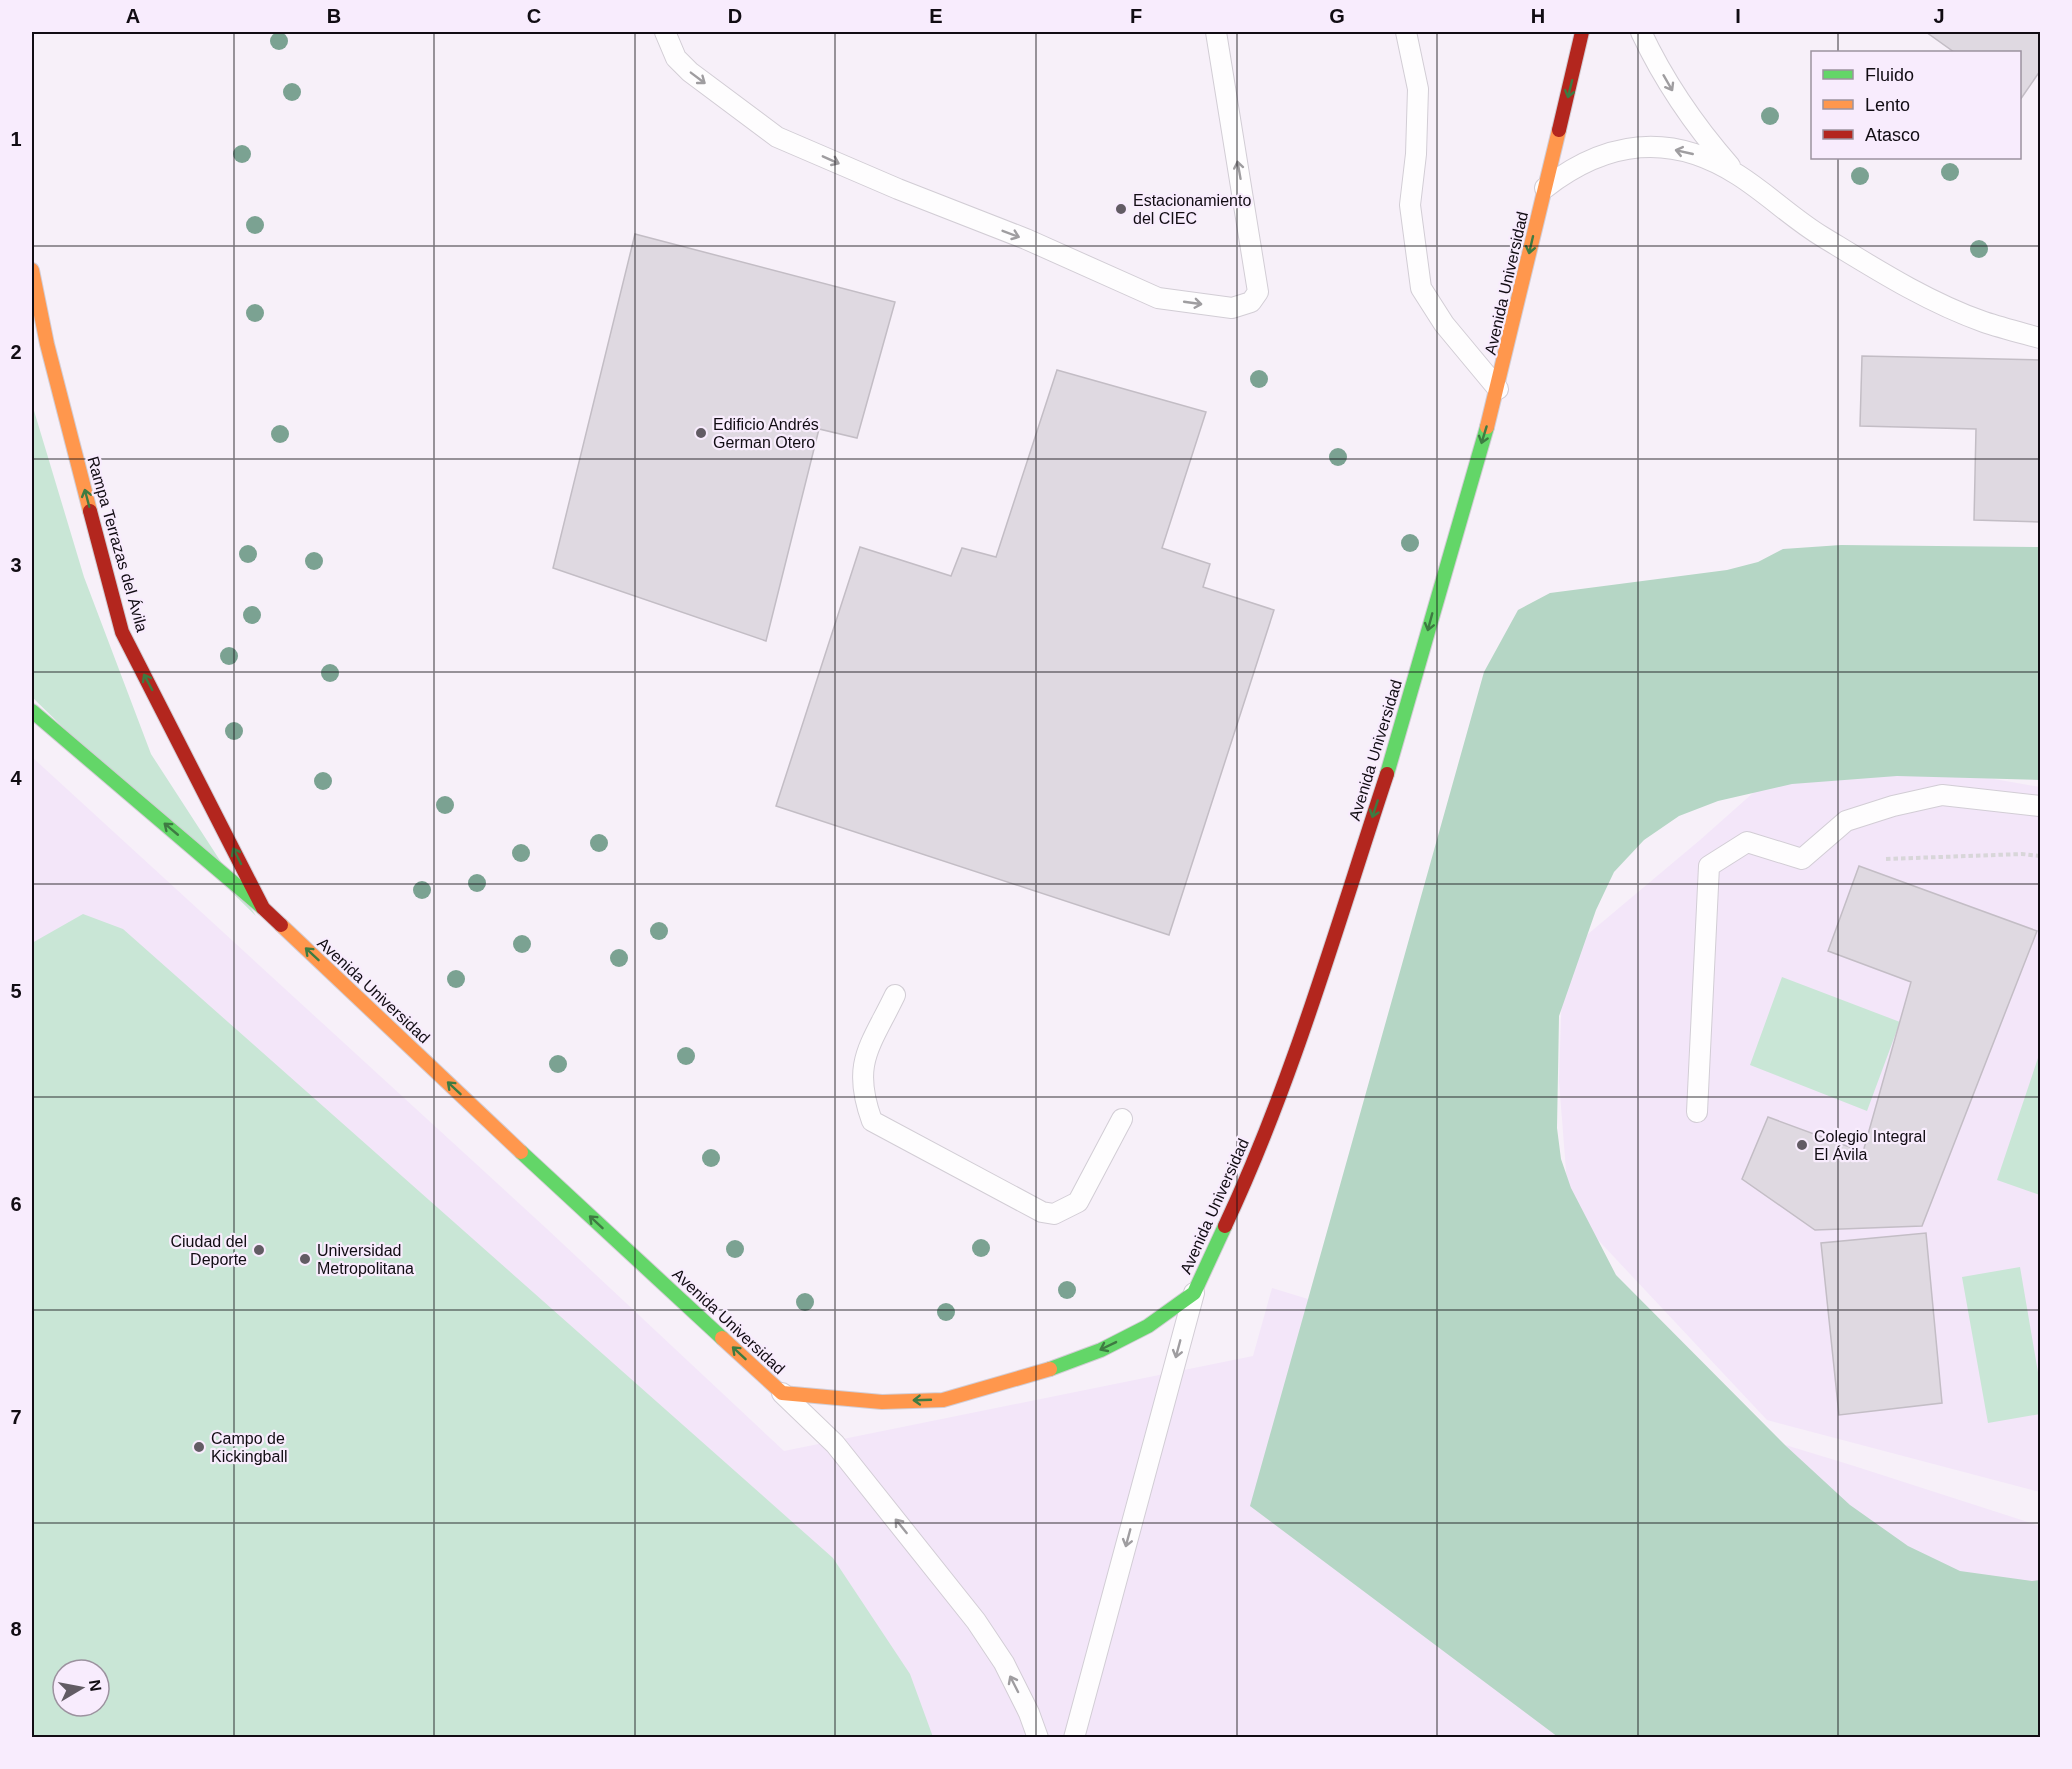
<svg xmlns="http://www.w3.org/2000/svg" width="2072" height="1769" viewBox="0 0 2072 1769" font-family="Arial,sans-serif">
<style>
.built{fill:#f3e6f9;fill-rule:evenodd}
.green{fill:#c9e6d6;fill-rule:evenodd}
.forest{fill:#b5d6c5}
.building{fill:#dfd9e1;stroke:#c3bdc5;stroke-width:1.5}
.lines{fill:none;stroke-linecap:round;stroke-linejoin:round}
.lane-casing{stroke:#d2cdd5;stroke-width:22}
.fast-casing{stroke:#d2cdd5;stroke-width:16}
.slow-casing{stroke:#d2cdd5;stroke-width:16}
.jam-casing{stroke:#d2cdd5;stroke-width:16}
.path{stroke:#d8d6d9;stroke-width:4;stroke-dasharray:4.5 3;stroke-linecap:butt}
.lane{stroke:#fefdfe;stroke-width:20}
.fast{stroke:#63d668;stroke-width:14}
.slow{stroke:#ff974d;stroke-width:14}
.jam{stroke:#b3261e;stroke-width:14}
.tree{fill:#7ba292}
.oneway{stroke:#9f9da0}
.oneway2{stroke:#3e7b42}
.grid{fill:none;stroke:#110c13;stroke-width:1.5;stroke-opacity:0.55}
.poi-dot{fill:#625c64;stroke:#f8ecfd;stroke-width:2}
.labels{text-anchor:middle;stroke-width:4.5;stroke-linejoin:round;paint-order:stroke}
.poi-label{font-size:16px;fill:#110c13;stroke:#f8ecfd;text-anchor:start}
.street-label{font-size:16px;fill:#110c13;stroke:#f8ecfd}
.neatline{fill:none;stroke:#110c13;stroke-width:2}
.grid-label{font-size:20px;text-anchor:middle;font-weight:bold;fill:#110c13}
</style>
<rect width="100%" height="100%" fill="#f7f0f9"/>
<path class="built" d="M1806,746L2040,787V1492L1767,1420L1569,1209L1559,1081L1563,955L1700,840Z
M32,757L547,1229L784,1451L1253,1356L1272,1288L1851,1465L2040,1526V1737H32ZM63,1670H99V1706H63Z"/>
<path class="green" d="M32,404L84,577L151,754L256,916L32,697Z
M83,914L123,929L833,1558L910,1674L933,1737H32V943ZM63,1670H99V1706H63Z
M1782,977L1900,1022L1867,1111L1750,1065Z
M2039,1055H2040V1195L1997,1180Z
M2020,1267L2040,1384V1414L1988,1423L1962,1277Z"/>
<path class="forest" d="M1841,545L2040,547V780L1897,776L1792,784L1718,801L1679,816L1644,840L1614,872L1596,910L1559,1016L1557,1128L1561,1159L1571,1188L1616,1275L1786,1446L1850,1505L1908,1546L1960,1571L2032,1581L2040,1580V1737H1558L1250,1506L1484,672L1518,610L1550,593L1727,570L1758,562L1783,549Z"/>
<path class="building" d="M1926,32H2040V71L2020,100V52H1954Z
M635,234L895,302L857,438L819,429L766,641L553,568Z
M1862,356L2040,360V522L1974,520L1976,429L1860,426Z
M1057,370L1206,412L1162,548L1210,564L1203,587L1274,610L1169,935L776,806L860,547L951,576L962,548L996,557Z
M1859,866L2037,931L1922,1226L1815,1230L1742,1179L1768,1117L1863,1152L1911,982L1828,951Z
M1926,1233L1942,1403L1839,1415L1821,1243Z"/>
<g class="lines">
<g class="lane-casing">
<path id="lane" d="M665,32L676,58L690,72L777,137L898,189L1026,239L1158,298L1232,308L1251,302L1258,292L1216,32
M1406,32L1418,89L1416,154L1410,205L1421,288L1444,324L1498,389
M1641,32C1664,81 1694,125 1730,166
M1545,188C1607,140 1671,132 1738,175C1768,194 1793,219 1823,237C1874,268 1927,302 1984,322C2002,328 2022,333 2040,338
M895,995C870,1047 851,1063 872,1121L1042,1212L1054,1214L1078,1202L1122,1119
M1697,1112L1709,866L1747,842L1802,859L1846,821L1893,806L1942,795L2040,806
M782,1393L835,1444L976,1621L1004,1663L1029,1713L1038,1738
M1074,1738L1194,1293"/>
</g>
<g class="fast-casing">
<path id="fast" d="M32,711L263,908
M1387,774L1487,427
M521,1152L722,1338
M1050,1369L1101,1350L1148,1326L1194,1293L1225,1226"/>
</g>
<g class="slow-casing">
<path id="slow" d="M32,270L47,344L90,511
M1487,427L1559,130
M281,925L521,1152
M722,1338L782,1393L882,1402L943,1400L1050,1369"/>
</g>
<g class="jam-casing">
<path id="jam" d="M1559,130L1582,32
M90,511L122,632L263,908L281,925
M1225,1226C1293,1081 1337,925 1387,774"/>
</g>
<path class="path" d="M1886,859L2022,854L2040,856"/>
<use href="#lane" class="lane"/>
<use href="#fast" class="fast"/>
<use href="#slow" class="slow"/>
<use href="#jam" class="jam"/>
</g>
<g class="tree">
<circle cx="279" cy="41" r="9"/>
<circle cx="292" cy="92" r="9"/>
<circle cx="1770" cy="116" r="9"/>
<circle cx="242" cy="154" r="9"/>
<circle cx="1950" cy="172" r="9"/>
<circle cx="1860" cy="176" r="9"/>
<circle cx="255" cy="225" r="9"/>
<circle cx="1979" cy="249" r="9"/>
<circle cx="255" cy="313" r="9"/>
<circle cx="1259" cy="379" r="9"/>
<circle cx="280" cy="434" r="9"/>
<circle cx="1338" cy="457" r="9"/>
<circle cx="1410" cy="543" r="9"/>
<circle cx="248" cy="554" r="9"/>
<circle cx="314" cy="561" r="9"/>
<circle cx="252" cy="615" r="9"/>
<circle cx="229" cy="656" r="9"/>
<circle cx="330" cy="673" r="9"/>
<circle cx="234" cy="731" r="9"/>
<circle cx="323" cy="781" r="9"/>
<circle cx="445" cy="805" r="9"/>
<circle cx="599" cy="843" r="9"/>
<circle cx="521" cy="853" r="9"/>
<circle cx="477" cy="883" r="9"/>
<circle cx="422" cy="890" r="9"/>
<circle cx="659" cy="931" r="9"/>
<circle cx="522" cy="944" r="9"/>
<circle cx="619" cy="958" r="9"/>
<circle cx="456" cy="979" r="9"/>
<circle cx="686" cy="1056" r="9"/>
<circle cx="558" cy="1064" r="9"/>
<circle cx="711" cy="1158" r="9"/>
<circle cx="981" cy="1248" r="9"/>
<circle cx="735" cy="1249" r="9"/>
<circle cx="1067" cy="1290" r="9"/>
<circle cx="805" cy="1302" r="9"/>
<circle cx="946" cy="1312" r="9"/>
</g>
<defs><path id="oneway-shaft" d="M-6 0H5M1.5-3L5.5 0L1.5 3" fill="none" stroke-width="1.6" stroke-linecap="round" stroke-linejoin="round" transform="scale(1.5)"/></defs>
<g class="oneway">
<use href="#oneway-shaft" transform="translate(698 78) rotate(37)"/>
<use href="#oneway-shaft" transform="translate(1668 83) rotate(60)"/>
<use href="#oneway-shaft" transform="translate(1684 152) rotate(-167)"/>
<use href="#oneway-shaft" transform="translate(831 160) rotate(24)"/>
<use href="#oneway-shaft" transform="translate(1239 170) rotate(-100)"/>
<use href="#oneway-shaft" transform="translate(1011 234) rotate(21)"/>
<use href="#oneway-shaft" transform="translate(1193 303) rotate(8)"/>
<use href="#oneway-shaft" transform="translate(1178 1349) rotate(105)"/>
<use href="#oneway-shaft" transform="translate(901 1526) rotate(-129)"/>
<use href="#oneway-shaft" transform="translate(1128 1538) rotate(105)"/>
<use href="#oneway-shaft" transform="translate(1014 1684) rotate(-117)"/>
</g>
<g class="oneway2">
<use href="#oneway-shaft" transform="translate(1570 89) rotate(104)"/>
<use href="#oneway-shaft" transform="translate(1531 245) rotate(103)"/>
<use href="#oneway-shaft" transform="translate(1484 435) rotate(107)"/>
<use href="#oneway-shaft" transform="translate(87 498) rotate(-105)"/>
<use href="#oneway-shaft" transform="translate(1430 622) rotate(105)"/>
<use href="#oneway-shaft" transform="translate(148 682) rotate(-118)"/>
<use href="#oneway-shaft" transform="translate(1375 809) rotate(108)"/>
<use href="#oneway-shaft" transform="translate(171 829) rotate(-140)"/>
<use href="#oneway-shaft" transform="translate(237 856) rotate(-117)"/>
<use href="#oneway-shaft" transform="translate(312 954) rotate(-137)"/>
<use href="#oneway-shaft" transform="translate(454 1088) rotate(-137)"/>
<use href="#oneway-shaft" transform="translate(596 1222) rotate(-137)"/>
<use href="#oneway-shaft" transform="translate(1108 1346) rotate(154)"/>
<use href="#oneway-shaft" transform="translate(739 1353) rotate(-137)"/>
<use href="#oneway-shaft" transform="translate(922 1400) rotate(178)"/>
</g>
<path class="grid" d="M234,32V1738M434,32V1738M635,32V1738M835,32V1738M1036,32V1738M1237,32V1738M1437,32V1738M1638,32V1738M1838,32V52M1838,158V1738M32,246H2040M32,459H2040M32,672H2040M32,884H2040M32,1097H2040M32,1310H2040M32,1523H2040"/>
<g class="poi-dot">
<circle cx="1121" cy="209" r="6"/>
<circle cx="701" cy="433" r="6"/>
<circle cx="1802" cy="1145" r="6"/>
<circle cx="259" cy="1250" r="6"/>
<circle cx="305" cy="1259" r="6"/>
<circle cx="199" cy="1447" r="6"/>
</g>
<g class="labels">
<g class="poi-label">
<text x="1133" y="206">Estacionamiento<tspan x="1133" dy="18">del CIEC</tspan></text>
<text x="713" y="430">Edificio Andrés<tspan x="713" dy="18">German Otero</tspan></text>
<text x="1814" y="1142">Colegio Integral<tspan x="1814" dy="18">El Ávila</tspan></text>
<text x="247" y="1247" text-anchor="end">Ciudad del<tspan x="247" dy="18">Deporte</tspan></text>
<text x="317" y="1256">Universidad<tspan x="317" dy="18">Metropolitana</tspan></text>
<text x="211" y="1444">Campo de<tspan x="211" dy="18">Kickingball</tspan></text>
</g>
<g class="street-label">
<text transform="translate(1506 283) rotate(-77)" y="6">Avenida Universidad</text>
<text transform="translate(118 544) rotate(74)" y="6">Rampa Terrazas del Ávila</text>
<text transform="translate(1375 750) rotate(-73)" y="6">Avenida Universidad</text>
<text transform="translate(374 990) rotate(43)" y="6">Avenida Universidad</text>
<text transform="translate(1214 1206) rotate(-66)" y="6">Avenida Universidad</text>
<text transform="translate(729 1321) rotate(43)" y="6">Avenida Universidad</text>
</g>
</g>
<rect width="2072" height="1769" fill="none" stroke="#f8ecfd" stroke-width="66"/>
<rect x="1811" y="51" width="210" height="108" fill="#f8ecfd" stroke="#9c929f" stroke-width="1.5"/>
<rect x="1823" y="70" width="30" height="9" fill="#63d668" stroke="#9c929f" stroke-width="1.5"/>
<text x="1865" y="81" font-size="18" fill="#110c13">Fluido</text>
<rect x="1823" y="100" width="30" height="9" fill="#ff974d" stroke="#9c929f" stroke-width="1.5"/>
<text x="1865" y="111" font-size="18" fill="#110c13">Lento</text>
<rect x="1823" y="130" width="30" height="9" fill="#b3261e" stroke="#9c929f" stroke-width="1.5"/>
<text x="1865" y="141" font-size="18" fill="#110c13">Atasco</text>
<g transform="translate(81 1688) rotate(80)"><circle r="28" fill="#f8ecfd" stroke="#9c929f" stroke-width="1.5"/>
<path d="M0-4.5L10 22L0 15L-10 22Z" fill="#625c64"/>
<text y="-9" font-size="16" font-weight="bold" text-anchor="middle" fill="#110c13">N</text>
</g>
<rect x="33" y="33" width="2006" height="1703" class="neatline"/>
<g class="grid-label">
<text x="133" y="23">A</text>
<text x="334" y="23">B</text>
<text x="534" y="23">C</text>
<text x="735" y="23">D</text>
<text x="936" y="23">E</text>
<text x="1136" y="23">F</text>
<text x="1337" y="23">G</text>
<text x="1538" y="23">H</text>
<text x="1738" y="23">I</text>
<text x="1939" y="23">J</text>
<text x="16" y="146">1</text>
<text x="16" y="359">2</text>
<text x="16" y="572">3</text>
<text x="16" y="785">4</text>
<text x="16" y="998">5</text>
<text x="16" y="1211">6</text>
<text x="16" y="1424">7</text>
<text x="16" y="1636">8</text>
</g>
</svg>
